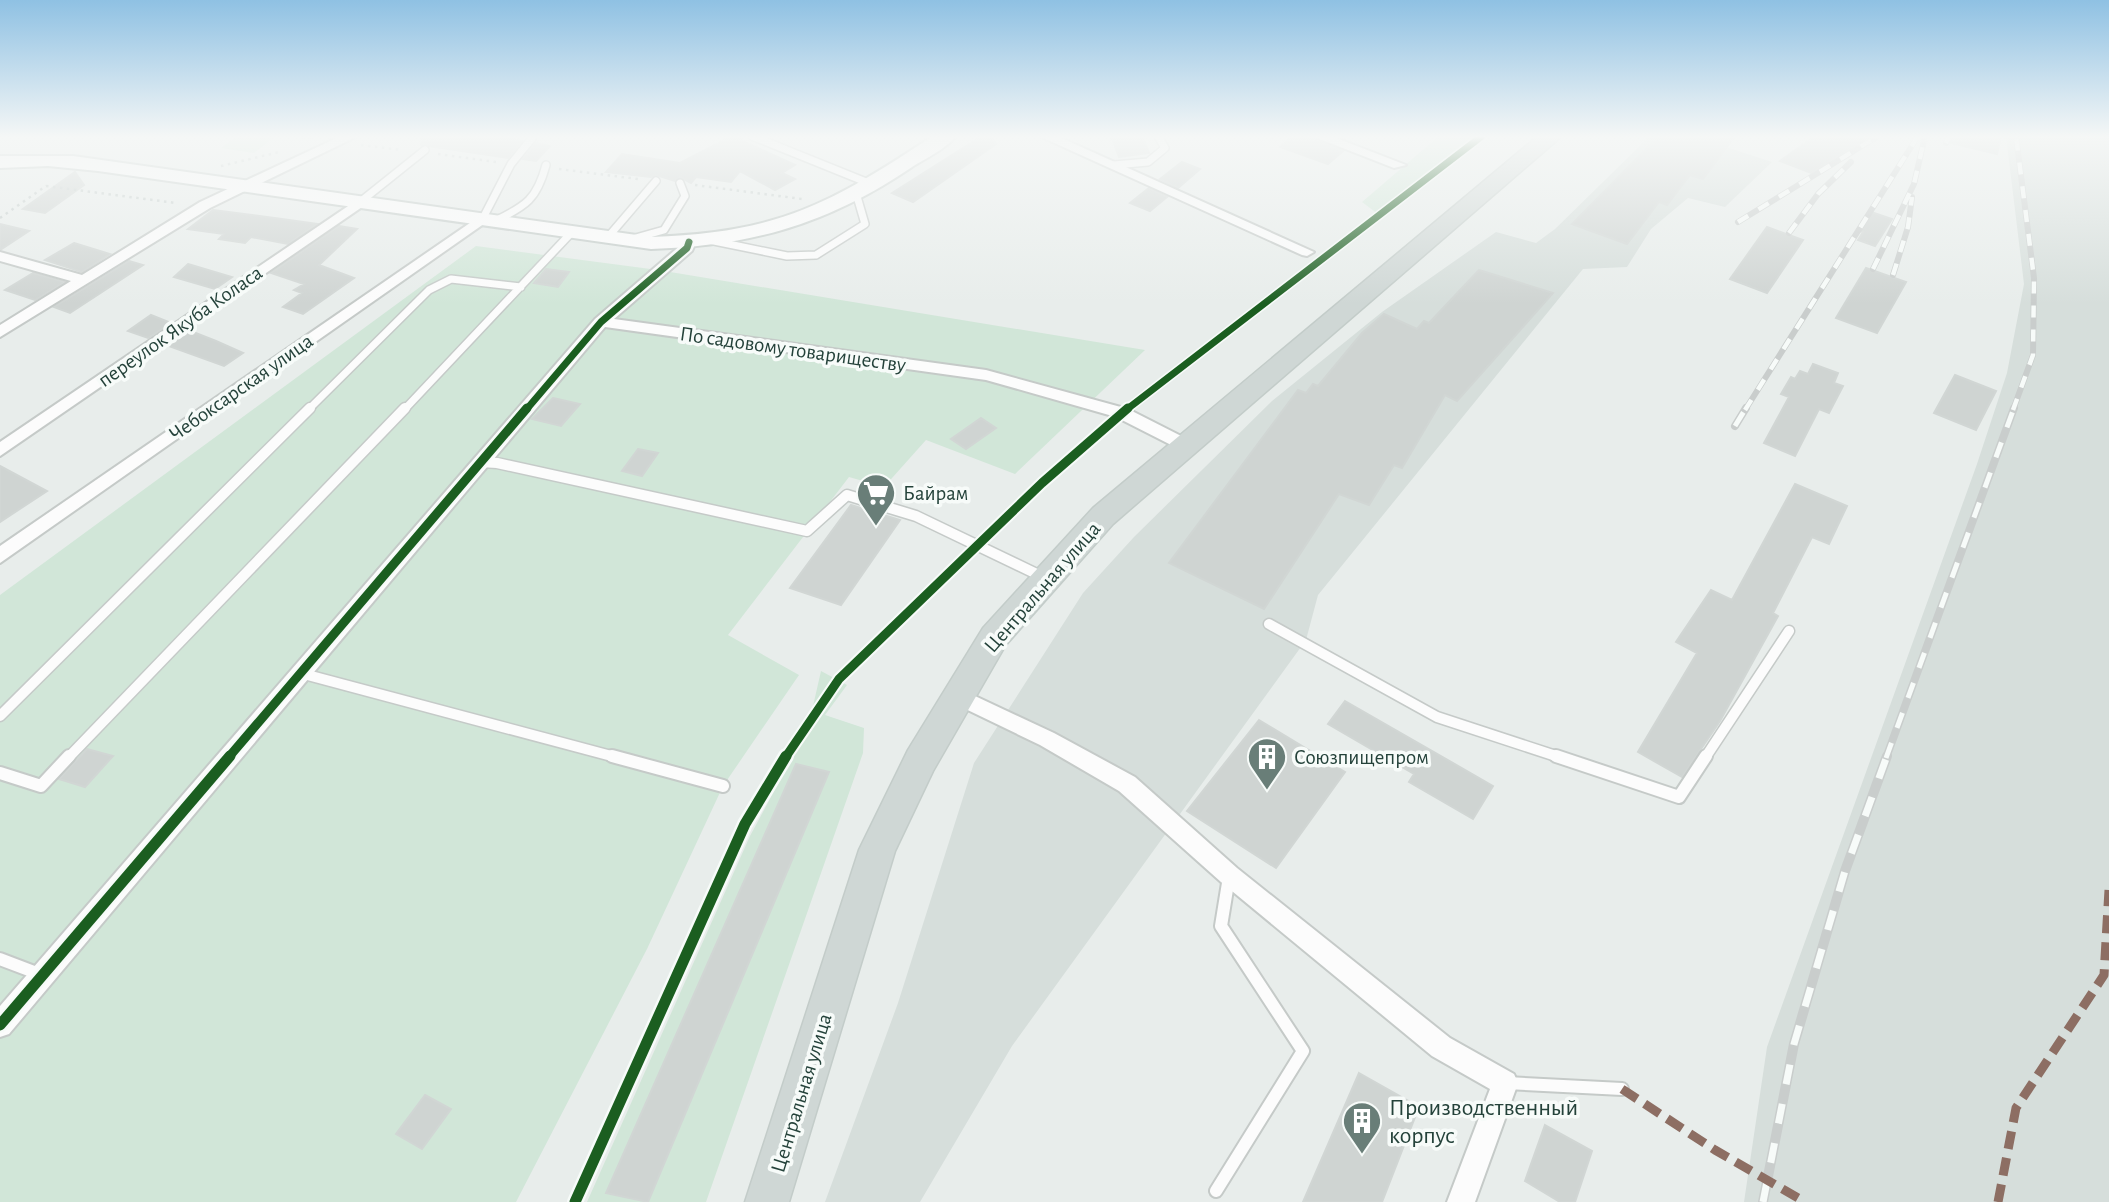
<svg xmlns="http://www.w3.org/2000/svg" width="2109" height="1202" viewBox="0 0 2109 1202" font-family="'Alegreya Sans',sans-serif">
<style>
.built{fill:#d6dedb}
.green{fill:#d1e6d8}
.building{fill:#cfd4d2;stroke:#d1d6d4;stroke-width:2}
.lines{fill:none;stroke-linecap:round;stroke-linejoin:round}
.lane-far2-casing{stroke:#c5cac8;stroke-width:10}
.lane-far1-casing{stroke:#c5cac8;stroke-width:13}
.lane-casing{stroke:#c5cac8;stroke-width:16}
.street-casing{stroke:#c5cac8;stroke-width:4}
.secondary-casing{stroke:#c3cbc8;stroke-width:4}
.primary-casing{stroke:#c3ccc9;stroke-width:3}
.path-far2{stroke:#c3ccca;stroke-width:2.5;stroke-dasharray:2.5 4.5;stroke-linecap:butt}
.path-far1{stroke:#c3ccca;stroke-width:3.5;stroke-dasharray:3.5 5;stroke-linecap:butt}
.path{stroke:#c3ccca;stroke-width:4.5;stroke-dasharray:4.5 7;stroke-linecap:butt}
.lane-far2{stroke:#fcfcfc;stroke-width:7}
.lane-far1{stroke:#fcfcfc;stroke-width:10}
.lane{stroke:#fcfcfc;stroke-width:12}
.street{fill:#fcfcfc;fill-rule:evenodd}
.secondary{fill:#fcfcfc;fill-rule:evenodd}
.primary{fill:#cfd7d5;fill-rule:evenodd}
.rail-far2-casing{stroke:#c9cdcc;stroke-width:6}
.rail-far1-casing{stroke:#c9cdcc;stroke-width:8}
.rail-casing{stroke:#c9cdcc;stroke-width:10}
.rail-far2{stroke:#f7fbf9;stroke-width:4.5;stroke-dasharray:12;stroke-linecap:butt}
.rail-far1{stroke:#f7fbf9;stroke-width:5;stroke-dasharray:16;stroke-linecap:butt}
.rail{stroke:#f7fbf9;stroke-width:7;stroke-dasharray:20;stroke-linecap:butt}
.quiet{stroke:#8d6e63;stroke-width:9;stroke-dasharray:18 9;stroke-linecap:butt}
.cycleway-far2-casing{stroke:#f7fbf9;stroke-width:10}
.cycleway-far1-casing{stroke:#f7fbf9;stroke-width:13}
.cycleway-casing{stroke:#f7fbf9;stroke-width:16}
.cycleway-far2{stroke:#1b5e20;stroke-width:7}
.cycleway-far1{stroke:#1b5e20;stroke-width:9}
.cycleway{stroke:#1b5e20;stroke-width:11}
.labels{text-anchor:middle;stroke-width:7;stroke-linejoin:round;paint-order:stroke}
.street-label{font-size:21px;fill:#24423a;stroke:#f7fbf9}
.poi-label{font-size:21px;fill:#24423a;stroke:#f7fbf9;text-anchor:start}
.near-poi-label{font-size:24px;fill:#24423a;stroke:#f7fbf9;text-anchor:start}
</style>
<rect width="100%" height="100%" fill="#e8edeb"/>
<path class="built" d="M1650,136H1692L1772,162L1725,207L1688,198L1651,229L1627,267L1583,269L1318,595L1306,640L1012,1046L920,1202H825L898,1003L974,763L1083,593L1134,537L1272,401L1382,312L1496,232L1536,243L1555,229Z
M2006,136H2109V1202H1744L1767,1047L1977,464L2007,373L2024,284Z"/>
<path class="green" d="M237,136L272,139L254,153L221,148Z
M1439,136H1482L1382,217L1362,202Z
M476,246L658,270L1145,350L1015,474L926,440L884,487L849,477L728,635L799,675L723,786L647,949L516,1202H0V595Z
M821,671L847,685L825,715L864,728L863,753L706,1202H587L750,836L808,728Z"/>
<path class="building" d="M422,136H486L522,141L508,158L421,145Z
M732,136L795,165L782,173L795,179L775,190L740,171L731,182L696,177L691,183L680,177L675,181L656,175L651,177L606,172L622,154L680,163Z
M982,136H990L996,144L913,202L892,193Z
M1111,136H1142L1149,153L1119,157Z
M1293,136H1309L1343,151L1328,164L1280,147Z
M1659,136H1735L1703,179L1690,175L1667,205L1659,202L1627,244L1572,224Z
M1815,136H1872L1811,173L1780,161Z
M1948,136H2001L1997,154L1947,142Z
M536,143L550,146L536,161L523,159Z
M1182,162L1200,169L1178,188L1160,179Z
M75,172L84,185L45,213L23,209Z
M1149,188L1167,197L1150,211L1130,203Z
M213,210L282,219L317,224L288,244L251,237L245,243L219,239L224,234L188,229Z
M1871,212L1892,219L1875,246L1858,240L1863,232L1858,231Z
M0,224L29,231L0,250Z
M339,226L357,229L319,265L354,278L303,314L283,307L302,293L294,290L304,284L271,273Z
M1767,227L1803,240L1767,293L1730,279Z
M74,243L110,254L82,272L45,260Z
M129,261L143,265L70,313L54,307Z
M188,264L232,277L215,289L174,277Z
M1866,268L1906,282L1877,333L1836,318Z
M546,269L569,272L558,287L534,283Z
M1479,270L1553,293L1457,401L1445,395L1402,468L1394,465L1369,505L1339,494L1264,609L1169,563L1298,390L1306,393L1313,384L1318,386L1362,333L1384,314L1417,329L1424,321L1429,323Z
M33,273L65,282L35,300L5,290Z
M151,315L171,323L148,338L128,331Z
M188,330L216,341L243,353L224,366L166,345Z
M1813,364L1838,373L1834,383L1843,386L1829,413L1819,409L1795,456L1764,443L1789,397L1781,394L1791,377L1795,379L1800,371L1808,374Z
M1955,375L1996,391L1976,430L1934,413Z
M553,398L580,404L561,426L532,419Z
M981,418L996,428L966,449L951,439Z
M638,449L658,453L642,476L622,471Z
M0,466L47,491L0,522Z
M1795,484L1847,506L1829,544L1812,537L1773,613L1778,616L1720,721L1682,777L1638,752L1697,653L1676,642L1711,590L1732,600Z
M851,505L900,520L841,605L790,588Z
M1345,701L1493,786L1473,819L1409,782L1414,774L1328,724Z
M1259,720L1345,772L1276,868L1187,811Z
M87,749L113,756L85,787L59,779Z
M796,764L829,772L648,1202L606,1193Z
M1359,1073L1419,1107L1382,1202H1303Z
M425,1095L451,1109L422,1149L396,1134Z
M1545,1125L1592,1151L1575,1202H1560L1525,1181Z"/>
<g class="lines">
<g class="lane-far2-casing">
<path id="lane-far2" d="M752,136L871,184
M1114,165L1148,162L1165,148L1158,136
M360,202L425,150
M483,218L511,164L533,137
M495,221C526,206 537,199 546,165
M608,237L656,181
M632,239L664,230L685,196L680,183
M709,240L787,256L816,255L865,224L856,193
M308,410L429,290L451,279L521,287
M404,410L572,232"/>
</g>
<g class="lane-far1-casing">
<path id="lane-far1" d="M480,462L497,463L807,531L847,495L916,516L1043,577
M1269,624L1437,717L1562,758
M300,673L619,758
M0,716L310,408
M68,758L405,408
M1705,758L1789,631"/>
</g>
<g class="lane-casing">
<path id="lane" d="M612,756L723,786
M1556,756L1679,797L1706,756
M0,773L41,786L69,756
M0,959L42,975
M1507,1083L1622,1089
M1216,1191L1303,1051L1221,926L1229,877"/>
</g>
<g class="street-casing">
<path id="street" d="M341,136H358L210,208L0,337V325L71,281L0,261V252L82,275L200,202Z
M1039,136H1057L1314,252L1307,256L1302,255Z
M1312,136H1331L1406,165L1394,168Z
M360,198L365,199V205L0,456V442Z
M483,214L490,218L488,221L0,563V546Z
M689,238L696,242L692,251L614,319L986,370L1128,409L1191,441L1194,445L1185,451L1179,449L1116,417L986,380L605,327L9,1034L0,1037V1006L595,319Z
M958,688L1054,733L1135,777L1237,868L1450,1038L1514,1074L1518,1083L1475,1202H1447L1490,1089L1432,1056L1221,882L1119,791L1040,745L951,702L948,696L951,690Z"/>
</g>
<g class="secondary-casing">
<path id="secondary" d="M933,136H956C946,149 926,158 912,167C828,224 752,246 651,249L98,171L48,166L0,168V156H73L651,237C778,233 830,204 933,136Z"/>
</g>
<g class="primary-casing">
<path id="primary" d="M1538,136H1562L1113,524L1005,646L933,771L895,851L789,1202H745L859,850L908,750L983,628L1093,508Z"/>
</g>
<path class="path-far2" d="M294,136L312,138
M361,145L402,150
M438,154L496,162
M221,166L279,152
M559,169L638,179
M695,185L802,199
M0,218L46,186L176,203
M1322,259L1482,136
M1136,401L1314,265"/>
<path class="path-far1" d="M989,535L1106,425
M785,758L839,679L966,558"/>
<path class="path" d="M575,1202L745,824L786,756"/>
<use href="#lane-far2" class="lane-far2"/>
<use href="#lane-far1" class="lane-far1"/>
<use href="#lane" class="lane"/>
<use href="#street" class="street"/>
<use href="#secondary" class="secondary"/>
<use href="#primary" class="primary"/>
<g class="rail-far2-casing">
<path id="rail-far2" d="M1946,143L1949,136
M1738,222L1878,136
M1789,233L1818,194L1851,162
M1873,269L1914,184L1925,136
M1893,275L1908,227L1912,197
M1745,410L1918,136
M2013,410L2033,355L2034,278L2016,136"/>
</g>
<g class="rail-far1-casing">
<path id="rail-far1" d="M1735,426L1746,408
M1886,758L2014,408"/>
</g>
<g class="rail-casing">
<path id="rail" d="M1763,1202L1794,1044L1845,871L1887,756"/>
</g>
<use href="#rail-far2" class="rail-far2"/>
<use href="#rail-far1" class="rail-far1"/>
<use href="#rail" class="rail"/>
<path class="quiet" d="M1622,1089L1715,1150L1805,1202
M1998,1202L2016,1108L2104,975L2109,890"/>
<g class="cycleway-far2-casing">
<path id="cycleway-far2" d="M526,410L601,322L687,248L689,242
M1126,410L1482,136"/>
</g>
<g class="cycleway-far1-casing">
<path id="cycleway-far1" d="M228,758L527,408
M785,758L839,679L1042,483L1128,408"/>
</g>
<g class="cycleway-casing">
<path id="cycleway" d="M0,1025L230,756
M575,1202L745,824L786,756"/>
</g>
<use href="#cycleway-far2" class="cycleway-far2"/>
<use href="#cycleway-far1" class="cycleway-far1"/>
<use href="#cycleway" class="cycleway"/>
</g>
<linearGradient id="sky" x2="0" y2="1"><stop stop-color="#8fc1e3"/><stop offset="0.45" stop-color="#f5f7f6"/><stop offset="1" stop-color="#f5f7f6" stop-opacity="0"/></linearGradient>
<rect width="2109" height="304" fill="url(#sky)"/>
<defs>
<g id="supermarket-pin" transform="scale(2.0125)"><path d="M0 17L-7.5 6A9.5 9.5 0 1 1 7.5 6Z" fill="#697e78" stroke="#f7fbf9"/><path d="M-6-5.5h2.5l.6 2H6L4.5 2H-2.5L-4.4-4H-6ZM-1.5 3.2a1.3 1.3 0 1 0 .1 0ZM3 3.2a1.3 1.3 0 1 0 .1 0Z" fill="#fff"/></g>
<g id="building-pin" transform="scale(2.0125)"><path d="M0 17L-7.5 6A9.5 9.5 0 1 1 7.5 6Z" fill="#697e78" stroke="#f7fbf9"/><path d="M-4-6H4V6H1V3H-1V6H-4ZM-2.5-4.3h1.7v1.8h-1.7ZM.8-4.3h1.7v1.8H.8ZM-2.5-1h1.7V.8h-1.7ZM.8-1h1.7V.8H.8Z" fill="#fff"/></g>
</defs>
<g fill-rule="evenodd">
<use href="#supermarket-pin" x="876" y="493"/>
<use href="#building-pin" x="1267" y="757"/>
<use href="#building-pin" x="1362" y="1121"/>
</g>
<g class="labels">
<g class="street-label">
<text transform="translate(180 326) rotate(-35)" y="7">переулок Якуба Коласа</text>
<text transform="translate(793 349) rotate(8)" y="7">По садовому товариществу</text>
<text transform="translate(241 387) rotate(-35)" y="7">Чебоксарская улица</text>
<text transform="translate(1042 587) rotate(-49)" y="7">Центральная улица</text>
<text transform="translate(801 1093) rotate(-73)" y="7">Центральная улица</text>
</g>
<g class="poi-label">
<text x="903" y="500">Байрам</text>
<text x="1294" y="764">Союзпищепром</text>
</g>
<g class="near-poi-label">
<text x="1389" y="1115">Производственный<tspan x="1389" dy="28">корпус</tspan></text>
</g>
</g>
</svg>
